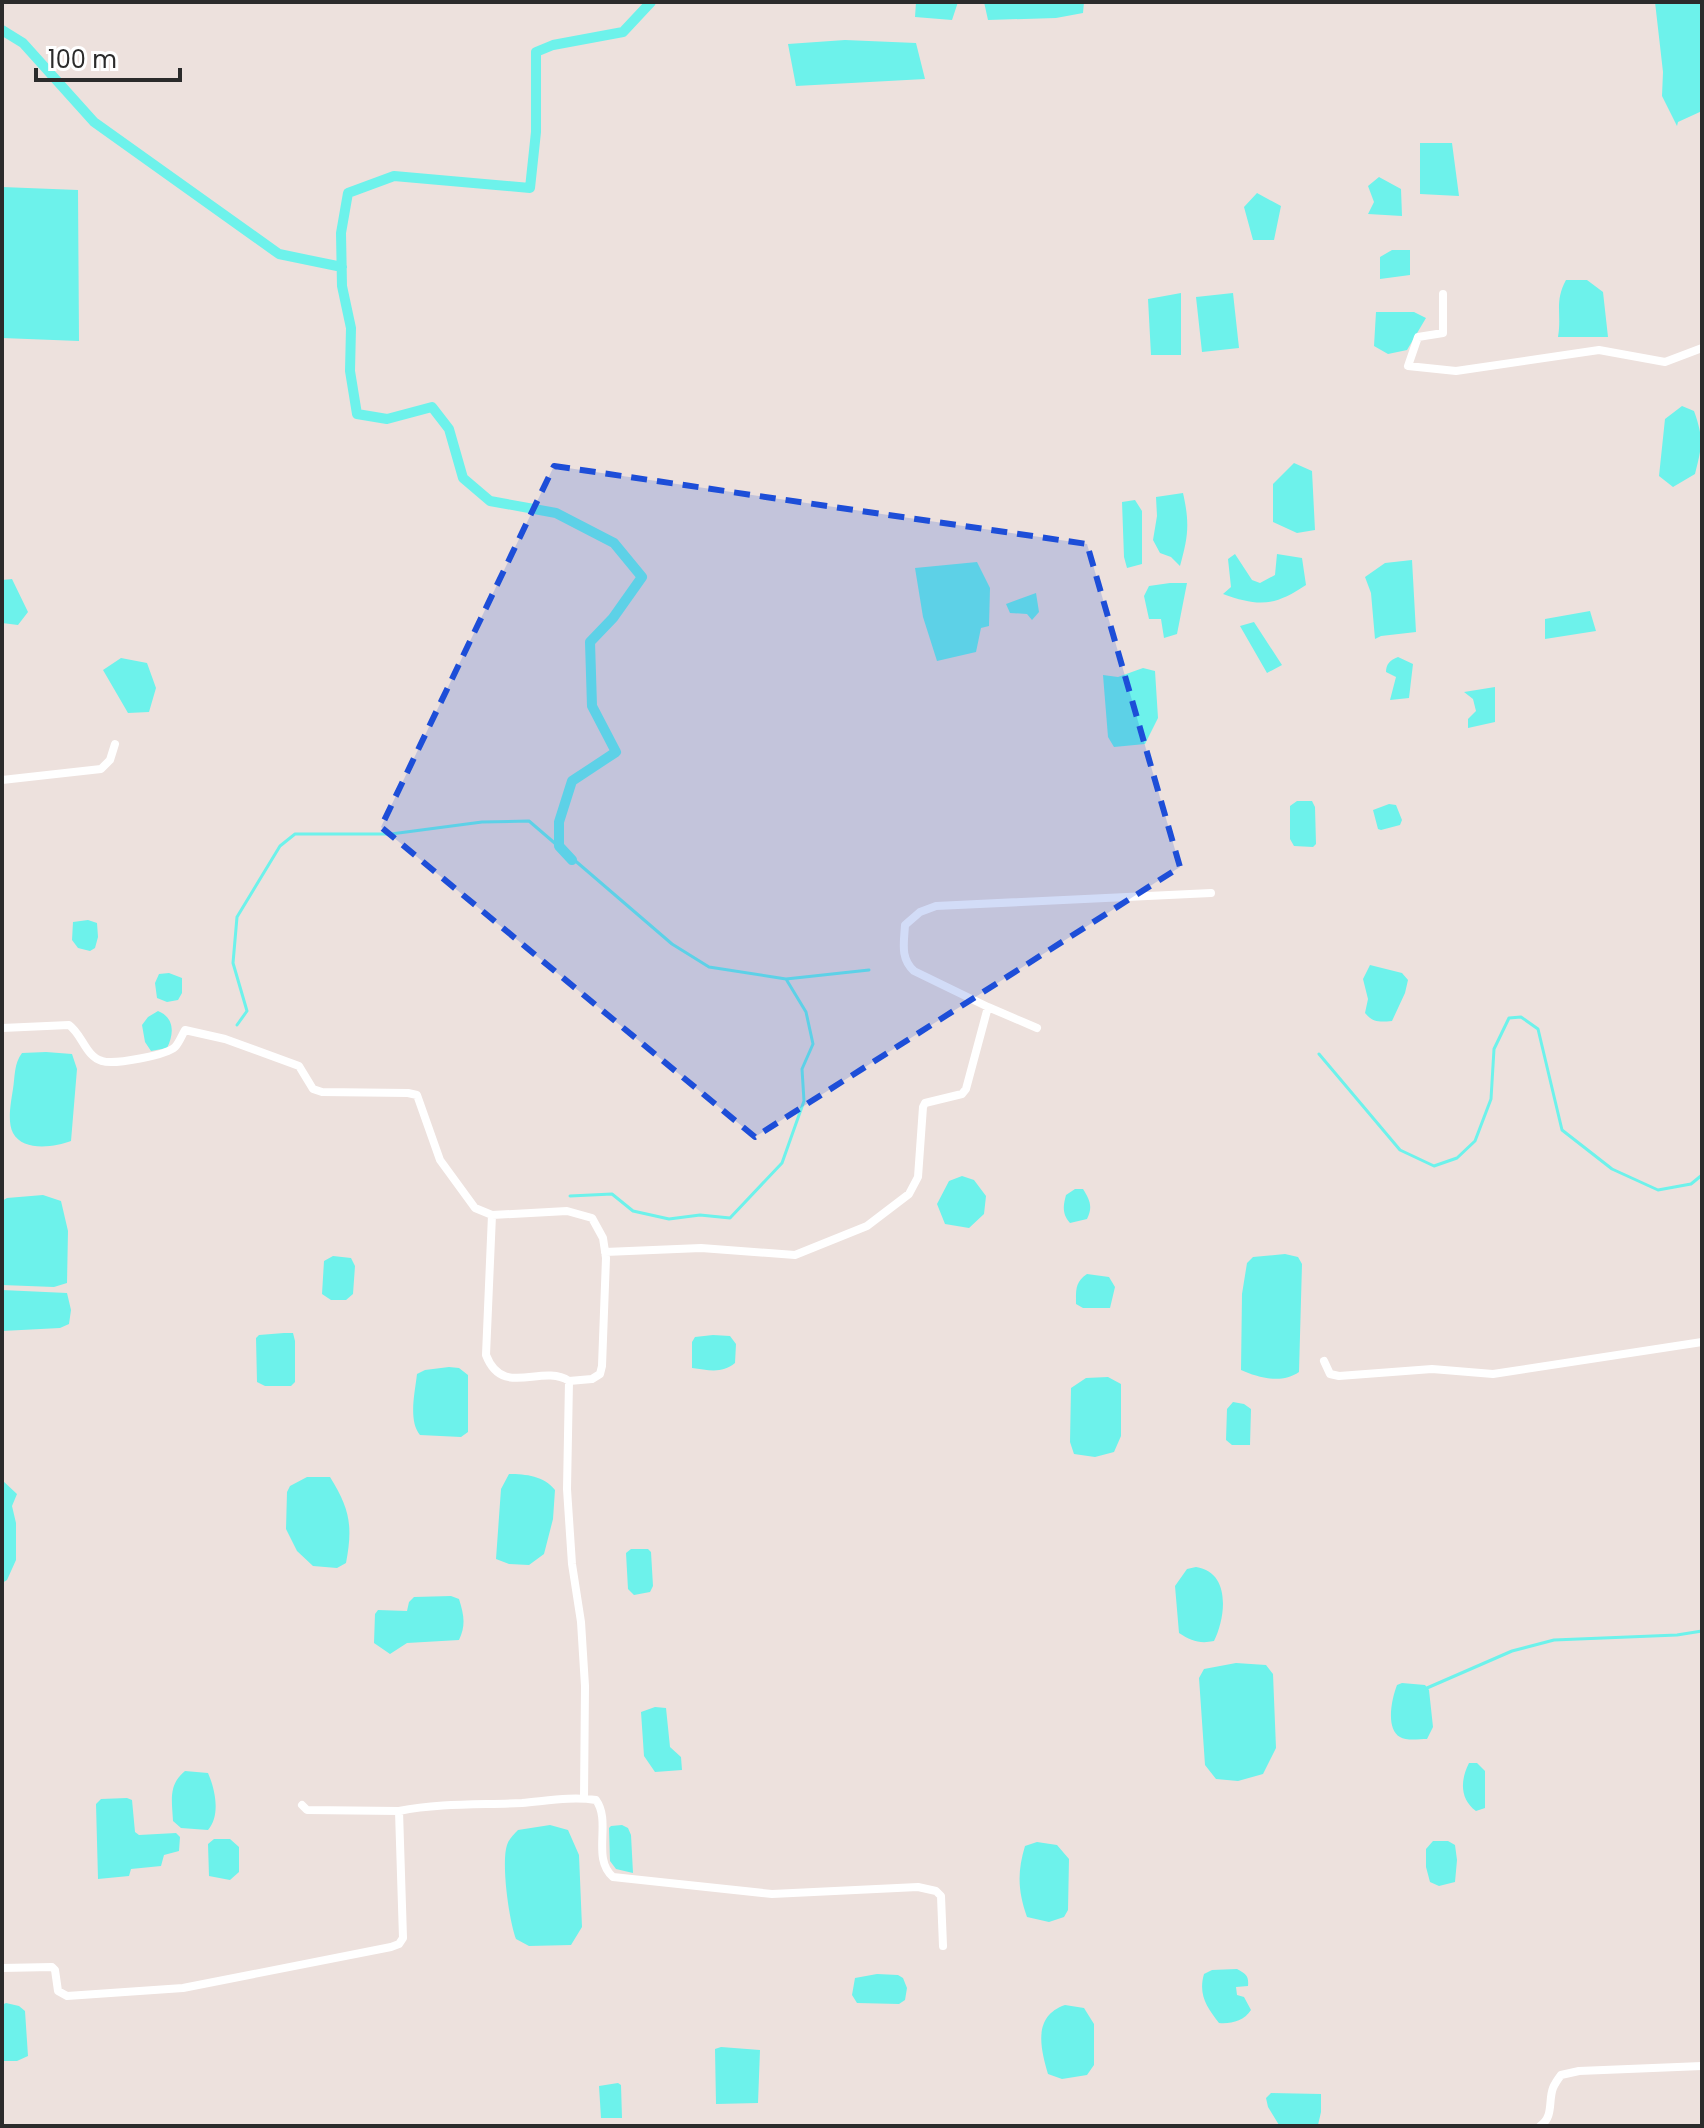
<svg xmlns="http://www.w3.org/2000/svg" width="1704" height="2128" viewBox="0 0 1704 2128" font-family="Poppins,sans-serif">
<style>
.water{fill:#6df2eb}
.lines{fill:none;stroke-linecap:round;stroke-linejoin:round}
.stream{stroke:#6df2eb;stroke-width:3}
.canal{stroke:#6df2eb;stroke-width:10}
.street{stroke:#fff;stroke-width:8}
.marked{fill:#1d4ed8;fill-opacity:0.2;stroke:#1d4ed8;stroke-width:6;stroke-dasharray:16 10;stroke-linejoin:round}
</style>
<rect width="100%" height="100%" fill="#ede1dd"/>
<path class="water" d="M916,2H958L952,20L915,17Z
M984,2H1084L1083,13L1056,18L988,20Z
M1655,2H1702V111L1678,122L1677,126L1662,96L1663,72Z
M845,40L916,43L925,79L796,86L788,44Z
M1420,143H1452L1459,196L1420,194Z
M1379,177L1401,189L1402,216L1368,214L1374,202L1368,186Z
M2,187L78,190L79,341L2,338Z
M1257,193L1281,206L1274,240H1253L1244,207Z
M1392,250H1410V275L1380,279V257Z
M1566,280H1587L1603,292L1608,337H1558C1562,314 1554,302 1566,280Z
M1181,293V355H1151L1148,299Z
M1233,293L1239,348L1202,352L1196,297Z
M1376,312H1414L1426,318L1407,350L1388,354L1374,346Z
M1682,406L1694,411C1704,439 1702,446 1695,474L1673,487L1659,476L1665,419Z
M1294,463L1312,471L1315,530L1297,533L1273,522V484Z
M1183,493C1190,524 1188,537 1180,566L1171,557L1160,553L1153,540L1157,516L1156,497Z
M1135,500L1142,511V564L1127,568L1124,557L1122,502Z
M1235,554L1252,580L1260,583L1275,575L1277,554L1302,558L1306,585C1275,606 1259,607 1223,594L1231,587L1228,559Z
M1412,560L1416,632L1381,636L1375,639L1371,593L1365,577L1385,563Z
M977,562L990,588L989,626L981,628L976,652L937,661L923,617L915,568Z
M12,579L28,612L18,625L2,623V580Z
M1170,583H1187L1177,634L1164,638L1161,619H1149L1144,596L1149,586Z
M1036,593L1039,612L1032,620L1027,614L1010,613L1006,604Z
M1590,611L1596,631L1545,639V619Z
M1254,622L1282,665L1267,673L1240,626Z
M1398,657L1413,664L1409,698L1390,700L1396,677L1386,672C1386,664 1390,660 1398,657Z
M121,658L147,663L156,688L149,712L128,713L103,670Z
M1143,668L1155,671L1158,718L1145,744L1114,747L1108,737L1103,675L1118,677Z
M1495,687V722L1468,728V719L1476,711L1473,699L1464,692Z
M1297,801H1312L1315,807L1316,844L1313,847L1294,846L1290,839V806Z
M1389,804L1396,805L1402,820L1400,825L1381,830L1378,829L1373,810Z
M88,920L97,923L98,937L95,948L90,951L78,948L72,940L73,922Z
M1370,965L1402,973L1408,980L1405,993L1392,1021C1380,1022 1373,1023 1365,1013L1368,999L1363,979Z
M169,973L182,978V993L178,1000L167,1002L157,998L155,983L159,974Z
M158,1011C175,1018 174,1034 167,1048L151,1051L145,1042L142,1025L148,1017Z
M46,1052L72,1054L77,1069L71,1141C55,1147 23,1152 13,1133C7,1122 11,1102 13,1089C15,1077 14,1063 22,1053Z
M962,1176L974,1180L986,1196L984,1214L969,1228L945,1224L937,1204L949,1181Z
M1075,1189H1083C1090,1200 1093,1207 1087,1219L1070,1223C1062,1214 1063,1206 1066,1195Z
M43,1195L61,1201L68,1231L67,1283L54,1287L2,1285V1201L7,1198Z
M1285,1254L1298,1257L1302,1264L1299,1372C1282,1384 1259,1378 1241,1370L1242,1294L1247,1263L1253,1257Z
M333,1256L351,1258L355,1266L353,1294L346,1300H331L322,1294L324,1261Z
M1087,1274L1109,1277L1115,1287L1110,1308H1083L1076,1304C1076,1290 1075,1282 1087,1274Z
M2,1290L67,1293L71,1310L69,1324L60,1328L2,1331Z
M284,1333H293L295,1341V1382L291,1386H265L257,1382L256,1338L259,1335Z
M713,1335L730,1336L736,1344L735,1363C722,1374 708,1370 692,1368V1342L695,1337Z
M449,1367L459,1368L468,1375V1432L461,1437L420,1435C408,1421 415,1392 417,1374L425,1370Z
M1108,1377L1121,1384V1436L1114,1452L1095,1457L1074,1454L1070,1442L1071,1388L1086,1378Z
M1233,1402L1244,1404L1251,1409L1250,1445H1232L1226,1440L1227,1409Z
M509,1474C526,1474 544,1476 555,1490L553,1519L544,1554L529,1565L509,1564L496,1559L501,1489Z
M307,1477H330C350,1509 353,1526 346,1563L337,1568L313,1566L297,1551L286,1529L287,1492L290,1486Z
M2,1480L17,1494L12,1506L16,1523V1560L7,1580L2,1583Z
M631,1549H648L651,1552L653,1586L650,1592L634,1595L628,1589L626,1553Z
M1196,1567C1231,1572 1226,1617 1214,1641C1200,1644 1191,1641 1179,1633L1175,1586L1187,1569Z
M451,1596L459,1599C464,1615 466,1625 459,1640L407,1643L390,1654L374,1643L375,1614L378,1610L407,1611L409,1602L414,1597Z
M1236,1663L1266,1665L1273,1674L1276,1748L1263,1774L1238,1781L1216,1779L1205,1765L1199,1678L1204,1669Z
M1402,1683L1425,1685L1429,1690L1433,1727L1427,1739C1419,1739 1406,1741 1400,1737C1385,1728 1392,1698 1397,1685Z
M655,1707L666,1708L670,1747L681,1757L682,1770L655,1772L644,1756L641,1712Z
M1469,1763H1477L1485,1771V1808L1476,1811C1460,1799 1460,1781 1469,1763Z
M185,1771L208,1773C215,1789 221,1815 208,1830L181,1828L173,1821C172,1800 168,1785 185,1771Z
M127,1798L132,1800L135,1832L139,1835L176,1833L180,1837L179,1851L164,1855L161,1866L131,1869L129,1876L98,1879L96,1804L101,1799Z
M550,1825L568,1830L579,1855L582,1927L571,1945L529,1946L516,1939C509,1921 501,1863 507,1845C509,1839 514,1834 518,1830Z
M622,1825L628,1828L631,1835L633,1873L616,1869L610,1861L609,1828L611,1826Z
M214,1839H230L239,1847V1872L230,1880L209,1876L208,1844Z
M1433,1841H1448L1455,1845L1457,1860L1455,1882L1439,1886L1430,1882L1426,1867V1849Z
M1037,1842L1057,1845L1069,1859L1068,1910L1064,1917L1049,1922L1027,1917C1018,1892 1017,1872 1025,1846Z
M1237,1969C1246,1974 1249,1976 1248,1986L1236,1987L1237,1995L1244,1997L1251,2010C1244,2021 1231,2024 1219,2023C1207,2007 1198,1995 1204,1974L1212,1970Z
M877,1974L898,1975L903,1978L907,1988L905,2000L899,2004L857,2003L852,1995L855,1978Z
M6,2003L19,2006L25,2011L28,2056L17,2061H2V2005Z
M1065,2005L1084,2008L1094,2024V2065L1087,2075L1062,2079L1048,2074C1040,2047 1033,2016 1065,2005Z
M721,2047L760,2050L758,2103L716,2104L715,2049Z
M618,2083L621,2085L622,2118H601L599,2086Z
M1271,2093L1321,2094V2112L1318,2125H1279L1268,2107L1266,2098Z"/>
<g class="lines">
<path class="stream" d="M237,1025L247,1011L233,963L237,917L280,846L295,834H391L482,822L529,821L672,944L709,967L786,979L869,970
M1319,1054L1400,1150L1434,1166L1457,1158L1475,1141L1491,1099L1494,1049L1509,1018L1521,1017L1538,1029L1562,1130L1612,1169L1658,1190L1691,1184L1702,1175
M570,1196L612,1194L633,1211L669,1219L700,1215L730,1218L782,1163L804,1101L802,1069L813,1044L806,1012L786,979
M1427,1688L1512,1651L1554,1640L1677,1635L1702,1631"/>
<path class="canal" d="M2,30L23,43L94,122L279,254L342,267
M572,860L559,846V822L572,781L616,752L592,706L590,642L613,618L642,577L614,543L556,513L490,501L463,478L449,429L432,407L387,419L357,414L350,371L351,328L342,286L341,233L348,193L394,176L530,188L536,132V52L553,45L623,32L651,2"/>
<path class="street" d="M1443,294V333L1418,337L1408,366L1456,371L1599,350L1665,362L1702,348
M2,780L101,769L110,760L115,744
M2,1028L69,1025C82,1034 86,1057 102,1061C114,1065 167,1055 175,1047C179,1043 182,1035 185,1030L225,1039L299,1066L313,1089L322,1092L408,1093L417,1095L440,1160L475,1208L492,1215L567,1211L592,1218L603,1238L606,1258L602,1366L600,1374L592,1379L569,1381
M1037,1028L988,1007L914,971C900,958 904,943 905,925L920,912L936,906L1211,893
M492,1215L486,1355C503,1399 541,1363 569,1381L567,1489L572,1564L581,1622L585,1686L584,1798
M605,1252L701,1248L795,1255L867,1226L909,1194L918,1177L923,1107L925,1103L962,1094L966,1089L988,1007
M1324,1361L1330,1374L1339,1376L1432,1369L1493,1374L1702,1342
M302,1805L307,1810L399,1811
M2,1968L52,1967L55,1970L58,1991L67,1996L183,1988L391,1947L399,1944L403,1938L399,1811C440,1803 480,1805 522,1803C546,1801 572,1796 596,1800C612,1822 591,1858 613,1877L772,1894L918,1887L936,1891L941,1896L943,1946
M1540,2126C1554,2117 1548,2101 1553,2088C1555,2083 1558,2079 1561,2075L1579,2071L1702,2066"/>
</g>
<path class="marked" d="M554,466L1087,544L1180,867L755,1137L381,827Z"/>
<rect width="1704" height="2128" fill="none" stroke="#2b2b2b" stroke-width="8"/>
<path d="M36 68v12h144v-12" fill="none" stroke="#2b2b2b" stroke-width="4"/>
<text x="48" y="68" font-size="24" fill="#2b2b2b" stroke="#ffffff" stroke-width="6" paint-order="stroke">100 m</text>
</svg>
